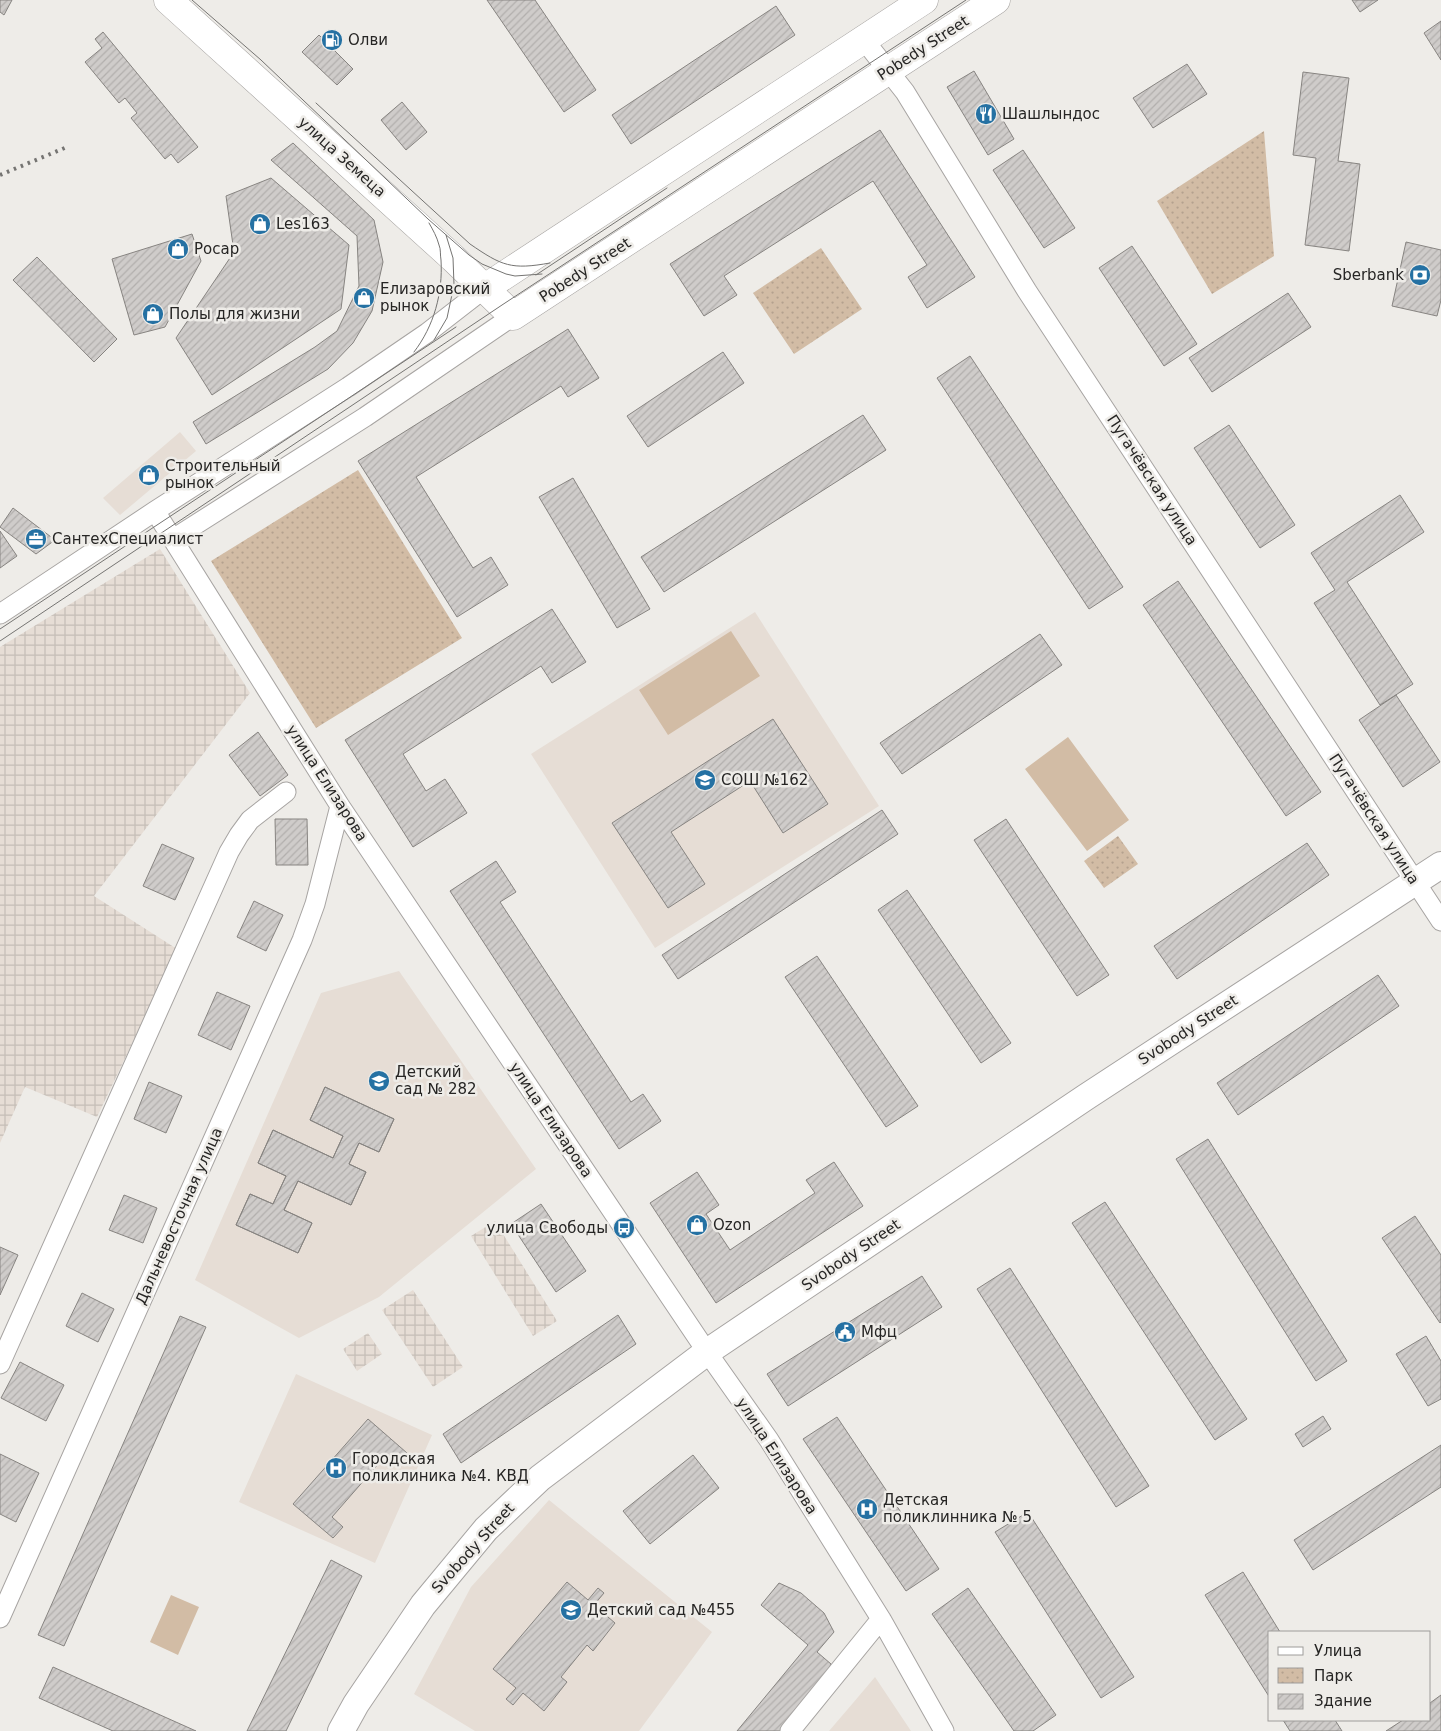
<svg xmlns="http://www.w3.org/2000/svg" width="1441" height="1731" viewBox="0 0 1441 1731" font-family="'DejaVu Sans',sans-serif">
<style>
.built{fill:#e6ddd5}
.industrial{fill:url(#industrial-grid)}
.grass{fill:#d2bca5}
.park{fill:url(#park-dots)}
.building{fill:url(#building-hatch);stroke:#878481}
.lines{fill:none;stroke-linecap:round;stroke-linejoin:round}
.street-casing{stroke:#a7a4a2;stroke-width:21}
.secondary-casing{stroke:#a7a4a2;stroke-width:28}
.primary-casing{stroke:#a7a4a2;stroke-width:29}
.street{stroke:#fff;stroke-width:19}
.secondary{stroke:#fff;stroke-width:26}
.primary{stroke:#fff;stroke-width:28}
.tram{stroke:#757472;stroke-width:1}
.rail{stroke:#757472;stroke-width:4;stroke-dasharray:2.5 5;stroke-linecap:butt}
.labels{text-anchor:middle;stroke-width:5;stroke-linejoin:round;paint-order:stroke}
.poi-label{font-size:15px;fill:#262524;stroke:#eeece8;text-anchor:start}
.street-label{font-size:15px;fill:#262524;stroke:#eeece8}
</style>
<defs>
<pattern id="industrial-grid" width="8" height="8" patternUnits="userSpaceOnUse" patternTransform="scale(1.25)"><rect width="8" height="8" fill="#e6ddd5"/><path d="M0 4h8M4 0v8" fill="none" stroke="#c5beb7"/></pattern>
<pattern id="park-dots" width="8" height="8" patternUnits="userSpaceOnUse" patternTransform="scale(1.25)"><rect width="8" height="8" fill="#d2bca5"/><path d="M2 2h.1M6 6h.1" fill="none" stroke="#b4a18e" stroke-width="1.8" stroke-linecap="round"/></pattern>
<pattern id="building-hatch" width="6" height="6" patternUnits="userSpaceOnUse" patternTransform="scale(1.25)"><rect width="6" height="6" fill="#cfccca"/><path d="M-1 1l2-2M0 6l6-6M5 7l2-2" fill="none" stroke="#b2afad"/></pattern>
</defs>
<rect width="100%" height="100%" fill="#eeece8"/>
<path class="built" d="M180,432L196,451L120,515L103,498Z
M755,612L879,806L655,948L531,754Z
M399,971L536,1169L379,1297L299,1338L195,1280L321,993Z
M296,1374L432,1435L375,1563L239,1502Z
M549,1500L712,1632L639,1731H475L414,1694L471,1587Z
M875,1677L911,1731H829L853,1703Z"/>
<path class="industrial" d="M160,549L250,693L94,896L177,949L97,1117L25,1087L0,1143V647Z
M495,1221L557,1321L533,1336L471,1236Z
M413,1290L463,1367L433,1387L382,1310Z
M368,1333L382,1354L357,1371L343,1349Z"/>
<path class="grass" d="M731,631L760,676L668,735L639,690Z
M1068,737L1129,820L1087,851L1025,769Z
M171,1595L199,1607L178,1655L150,1642Z"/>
<path class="park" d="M1264,131L1274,256L1212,294L1157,201Z
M821,248L862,309L794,354L753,293Z
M358,470L462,638L316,728L211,561Z
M1118,836L1138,864L1104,888L1084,861Z"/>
<path class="building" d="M0,0H12L4,15L0,12Z
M487,0H535L596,90L564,112Z
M1352,0H1378L1360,12Z
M776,6L795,35L631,144L612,115Z
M1441,21V60L1424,33Z
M103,32L198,147L178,163L171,154L165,159L131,118L137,113L125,98L119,103L85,62L102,48L95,39Z
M319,35L353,69L337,85L302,52Z
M1187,64L1207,94L1153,128L1133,98Z
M974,71L1014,139L988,155L947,87Z
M1303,72L1349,78L1338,161L1360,164L1349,251L1305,245L1316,158L1293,155Z
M402,102L427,132L406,150L381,120Z
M880,130L975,277L927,308L908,277L927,265L873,181L724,276L737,295L704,316L670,264Z
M293,143L374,220L383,262L372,311L353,343L328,369L206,444L193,422L315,347L337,331L359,286L357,236L271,160Z
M1023,150L1075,228L1044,248L993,170Z
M271,178L349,245L341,309L212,395L176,338L234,252L226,196Z
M192,234L201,261L165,327L134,335L112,259Z
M1406,242L1441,250V300L1437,316L1392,306Z
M1132,246L1197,344L1164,366L1099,268Z
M37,257L117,339L94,362L13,280Z
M1288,293L1311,327L1212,392L1189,358Z
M568,329L599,378L568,397L561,386L416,477L473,568L491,557L508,585L457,617L358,461Z
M723,352L744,383L648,447L627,416Z
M970,356L1123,587L1089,609L937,378Z
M863,415L886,450L664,592L641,557Z
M1229,425L1295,525L1260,548L1194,448Z
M573,478L650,609L617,628L539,497Z
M1400,495L1424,532L1347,582L1413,684L1380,705L1314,603L1335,590L1311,553Z
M13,508L55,540L36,554L0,527Z
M0,531L17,556L0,568Z
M1178,581L1321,792L1286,816L1143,605Z
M552,609L586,662L552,683L541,666L403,754L426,791L445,779L467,813L413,847L345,740Z
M1040,634L1062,665L902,774L880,743Z
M1396,695L1440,762L1403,787L1359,720Z
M773,719L828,804L783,833L750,781L671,832L705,884L668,908L612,823Z
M258,732L288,775L260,796L229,755Z
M882,810L898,834L678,979L662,955Z
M275,819H307L308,865H276Z
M1006,819L1109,975L1077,996L974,840Z
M1307,843L1329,875L1177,979L1154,946Z
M162,844L194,858L175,900L143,886Z
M496,861L516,892L500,902L631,1102L643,1094L661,1121L619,1149L450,891Z
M907,890L1011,1043L981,1063L878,910Z
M254,901L283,915L266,951L237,937Z
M817,956L918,1106L886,1127L785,977Z
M1378,975L1399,1006L1238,1115L1217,1083Z
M217,992L250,1006L231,1050L198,1035Z
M149,1082L182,1096L166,1133L134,1119Z
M325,1087L394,1119L379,1152L359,1143L349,1164L366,1172L351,1205L298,1181L284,1210L312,1223L298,1253L236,1225L250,1194L273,1204L286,1176L258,1163L273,1130L333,1158L343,1136L310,1120Z
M325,1087L394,1119L379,1152L359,1143L349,1164L366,1172L351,1205L298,1181L284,1210L312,1223L298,1253L236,1225L250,1194L273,1204L286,1176L258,1163L273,1130L333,1158L343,1136L310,1120Z
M1208,1139L1347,1361L1316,1381L1176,1159Z
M834,1162L863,1206L716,1303L650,1203L697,1172L719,1205L706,1214L730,1250L815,1193L806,1180Z
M124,1195L157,1208L143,1243L109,1230Z
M1105,1202L1247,1419L1215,1440L1072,1223Z
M541,1204L586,1271L556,1292L511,1224Z
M1415,1216L1441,1255V1322L1440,1323L1382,1238Z
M0,1247L18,1255L0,1295Z
M1010,1268L1149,1486L1116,1507L977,1289Z
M922,1276L942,1307L788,1406L767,1374Z
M82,1293L114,1309L98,1342L66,1326Z
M618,1315L636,1344L461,1463L443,1434Z
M180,1316L206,1327L64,1646L38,1635Z
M1426,1336L1441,1361V1399L1428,1406L1396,1354Z
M20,1362L64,1385L46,1421L1,1398Z
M1323,1416L1331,1429L1303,1447L1295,1434Z
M837,1417L939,1569L906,1591L803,1439Z
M368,1419L407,1453L398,1464L387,1454L332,1517L343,1527L333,1538L293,1504Z
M1441,1445V1487L1313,1570L1294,1540Z
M0,1454L39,1473L16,1522L0,1514Z
M693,1455L719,1488L650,1544L623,1511Z
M1028,1512L1134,1677L1101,1698L995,1532Z
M331,1560L362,1576L286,1731H247Z
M1243,1572L1280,1632H1270V1698L1205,1595Z
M567,1582L588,1600L598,1588L604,1593L594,1605L615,1623L593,1651L587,1645L561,1677L567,1682L544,1711L523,1693L513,1705L506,1699L516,1688L493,1669Z
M779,1583L801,1593L824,1613L834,1632L817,1652L831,1664L821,1686L784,1731H737L808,1645L761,1605Z
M968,1588L1056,1715L1033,1731H1014L932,1614Z
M53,1667L196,1731H113L39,1698Z
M1441,1695V1731H1386L1403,1720H1430V1703Z
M1283,1720H1335L1342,1731H1290Z"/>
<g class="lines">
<g class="street-casing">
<path id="street" d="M864,40L905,92L1027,291L1441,921
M155,511L340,806L707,1352L769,1440L881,1619L944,1731
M173,539L365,417L513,316
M0,614L155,511L348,387L427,333L485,288
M0,1364L229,852L239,835L250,820L286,792
M0,1618L302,940L315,904L340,806
M790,1731L881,1619"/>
</g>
<g class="secondary-casing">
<path id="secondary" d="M341,1731L356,1704L423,1605L486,1529L540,1478L707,1352L1086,1097L1441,865"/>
</g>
<g class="primary-casing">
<path id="primary" d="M168,0L453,258L513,316L996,0
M485,288L924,0"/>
</g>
<use href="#street" class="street"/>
<use href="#secondary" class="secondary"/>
<use href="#primary" class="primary"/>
<path class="tram" d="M192,0L261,60L428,219L469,255L482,264L506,274L515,276L542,274
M316,103L470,244C502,266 511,270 550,263
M536,275L667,188
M434,340L447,318L454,285L453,258L446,235
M414,352C434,326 443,293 441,260C440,255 441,249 439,245C437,237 433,230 429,223
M0,629L456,327
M0,641L502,305L966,0"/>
<path class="rail" d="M0,175L67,147"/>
</g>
<defs>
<g id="fuel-disc" transform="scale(1.125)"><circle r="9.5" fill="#2571a3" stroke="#eeece8"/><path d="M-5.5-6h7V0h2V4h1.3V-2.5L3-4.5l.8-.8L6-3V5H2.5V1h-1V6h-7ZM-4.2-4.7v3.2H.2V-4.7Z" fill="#fff"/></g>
<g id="restaurant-disc" transform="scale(1.125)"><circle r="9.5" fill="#2571a3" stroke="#eeece8"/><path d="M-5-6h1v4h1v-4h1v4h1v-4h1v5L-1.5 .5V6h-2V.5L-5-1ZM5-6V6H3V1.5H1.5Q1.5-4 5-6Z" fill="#fff"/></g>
<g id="shop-disc" transform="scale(1.125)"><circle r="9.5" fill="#2571a3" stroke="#eeece8"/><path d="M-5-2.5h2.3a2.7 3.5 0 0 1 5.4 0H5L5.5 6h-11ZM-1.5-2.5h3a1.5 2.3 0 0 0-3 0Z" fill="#fff"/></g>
<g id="bank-disc" transform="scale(1.125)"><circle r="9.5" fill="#2571a3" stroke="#eeece8"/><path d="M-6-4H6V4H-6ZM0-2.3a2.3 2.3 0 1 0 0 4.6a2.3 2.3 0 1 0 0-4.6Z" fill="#fff"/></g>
<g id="office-disc" transform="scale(1.125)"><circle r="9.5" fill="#2571a3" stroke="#eeece8"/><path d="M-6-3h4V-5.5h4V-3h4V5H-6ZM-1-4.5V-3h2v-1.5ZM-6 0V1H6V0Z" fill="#fff"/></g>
<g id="school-disc" transform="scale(1.125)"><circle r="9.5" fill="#2571a3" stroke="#eeece8"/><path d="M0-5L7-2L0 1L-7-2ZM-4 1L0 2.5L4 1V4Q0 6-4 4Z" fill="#fff"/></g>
<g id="bus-disc" transform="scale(1.125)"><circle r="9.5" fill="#2571a3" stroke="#eeece8"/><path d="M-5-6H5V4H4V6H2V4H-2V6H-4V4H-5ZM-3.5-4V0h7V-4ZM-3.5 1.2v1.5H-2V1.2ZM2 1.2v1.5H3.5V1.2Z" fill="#fff"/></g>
<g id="civic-disc" transform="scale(1.125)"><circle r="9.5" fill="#2571a3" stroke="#eeece8"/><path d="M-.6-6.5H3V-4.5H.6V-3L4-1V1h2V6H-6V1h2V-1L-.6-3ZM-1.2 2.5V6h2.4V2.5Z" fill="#fff"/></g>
<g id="hospital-disc" transform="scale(1.125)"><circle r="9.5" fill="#2571a3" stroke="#eeece8"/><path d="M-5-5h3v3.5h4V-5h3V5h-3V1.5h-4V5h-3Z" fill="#fff"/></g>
</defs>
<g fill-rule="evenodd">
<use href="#fuel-disc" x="332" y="40"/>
<use href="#restaurant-disc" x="986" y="114"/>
<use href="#shop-disc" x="260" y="224"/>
<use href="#shop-disc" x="178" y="249"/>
<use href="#bank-disc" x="1420" y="275"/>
<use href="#shop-disc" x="364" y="298"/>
<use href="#shop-disc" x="153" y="314"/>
<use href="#shop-disc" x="149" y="475"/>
<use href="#office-disc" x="36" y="539"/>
<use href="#school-disc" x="705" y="780"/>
<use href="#school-disc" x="379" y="1081"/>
<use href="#shop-disc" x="697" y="1225"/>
<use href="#bus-disc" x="624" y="1228"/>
<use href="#civic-disc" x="845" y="1332"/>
<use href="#hospital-disc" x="336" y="1468"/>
<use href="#hospital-disc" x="867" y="1509"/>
<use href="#school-disc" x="571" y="1610"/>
</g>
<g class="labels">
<g class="poi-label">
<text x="348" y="45">Олви</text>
<text x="1002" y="119">Шашлындос</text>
<text x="276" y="229">Les163</text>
<text x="194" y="254">Росар</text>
<text x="1404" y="280" text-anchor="end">Sberbank</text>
<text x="380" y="294">Елизаровский<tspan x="380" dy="17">рынок</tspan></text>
<text x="169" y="319">Полы для жизни</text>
<text x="165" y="471">Строительный<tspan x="165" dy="17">рынок</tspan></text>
<text x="52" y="544">СантехСпециалист</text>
<text x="721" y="785">СОШ №162</text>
<text x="395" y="1077">Детский<tspan x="395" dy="17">сад № 282</tspan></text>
<text x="713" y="1230">Ozon</text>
<text x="608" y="1233" text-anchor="end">улица Свободы</text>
<text x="861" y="1337">Мфц</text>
<text x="352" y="1464">Городская<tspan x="352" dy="17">поликлиника №4. КВД</tspan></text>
<text x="883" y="1505">Детская<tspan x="883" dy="17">поликлинника № 5</tspan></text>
<text x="587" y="1615">Детский сад №455</text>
</g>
<g class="street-label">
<text transform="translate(923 48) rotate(-33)" y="5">Pobedy Street</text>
<text transform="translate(342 157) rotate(42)" y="5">улица Земеца</text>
<text transform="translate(585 270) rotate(-33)" y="5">Pobedy Street</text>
<text transform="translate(1152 480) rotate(57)" y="5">Пугачёвская улица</text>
<text transform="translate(327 783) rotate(57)" y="5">улица Елизарова</text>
<text transform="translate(1374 819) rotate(57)" y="5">Пугачёвская улица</text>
<text transform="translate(1188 1030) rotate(-33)" y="5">Svobody Street</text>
<text transform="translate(551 1120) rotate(56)" y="5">улица Елизарова</text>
<text transform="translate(179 1216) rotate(-66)" y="5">Дальневосточная улица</text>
<text transform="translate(851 1255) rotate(-34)" y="5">Svobody Street</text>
<text transform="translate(777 1456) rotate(57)" y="5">улица Елизарова</text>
<text transform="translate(473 1548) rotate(-48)" y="5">Svobody Street</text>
</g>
</g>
<rect x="1268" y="1631" width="162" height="90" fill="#eeece8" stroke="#9e9c9a"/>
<rect x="1278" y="1647" width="25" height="8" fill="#ffffff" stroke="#9e9c9a"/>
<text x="1314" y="1656" font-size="15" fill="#262524">Улица</text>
<rect x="1278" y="1668" width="25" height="15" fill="url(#park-dots)" stroke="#9e9c9a"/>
<text x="1314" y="1681" font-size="15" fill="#262524">Парк</text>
<rect x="1278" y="1694" width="25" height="15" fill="url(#building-hatch)" stroke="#9e9c9a"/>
<text x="1314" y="1706" font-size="15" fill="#262524">Здание</text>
</svg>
